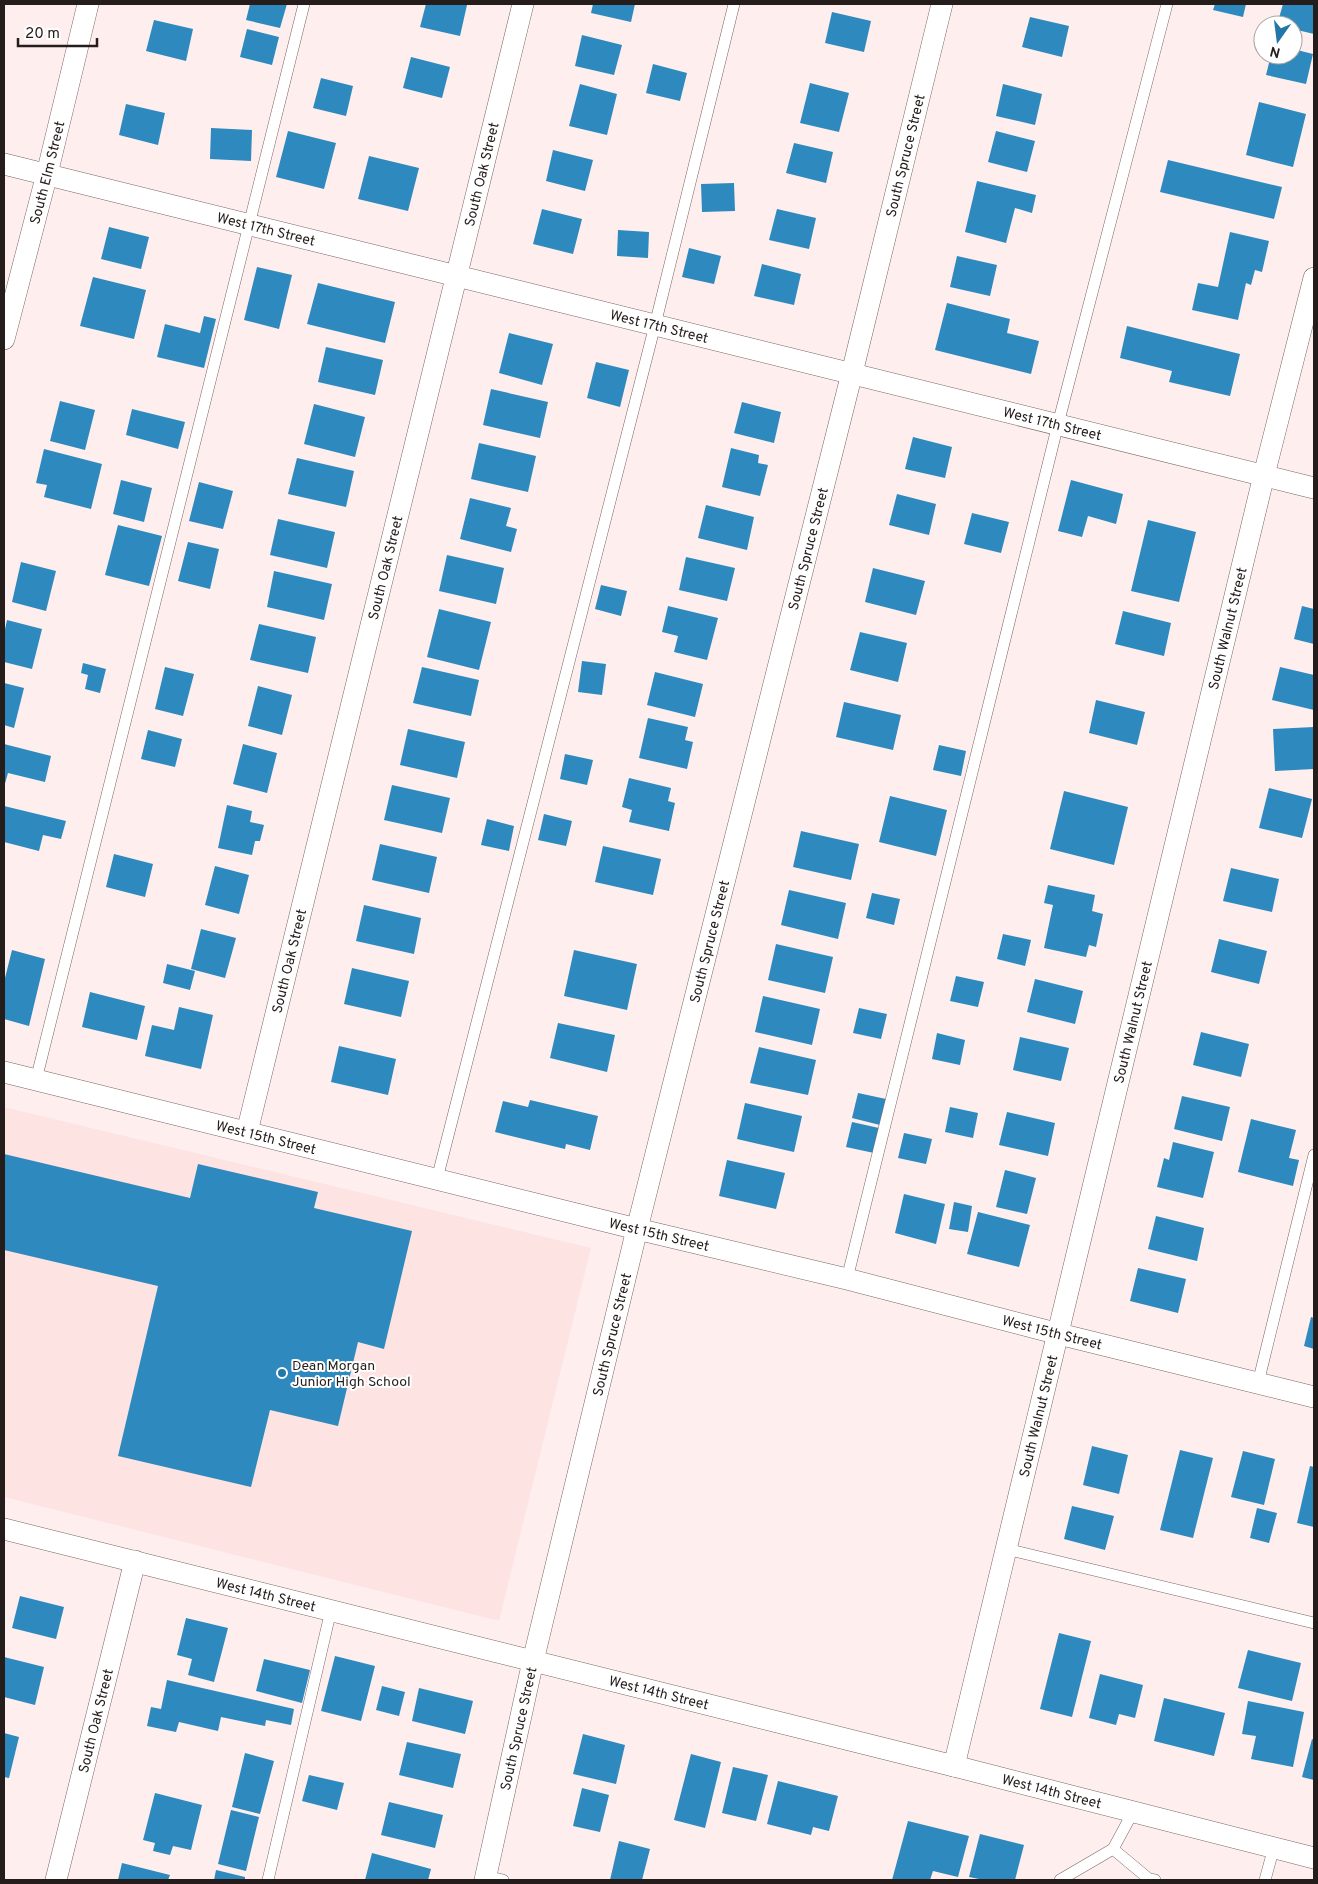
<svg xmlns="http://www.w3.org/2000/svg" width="1318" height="1884" viewBox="0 0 1318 1884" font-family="Overpass,sans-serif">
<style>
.built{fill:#fee3e3}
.building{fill:#2d89be}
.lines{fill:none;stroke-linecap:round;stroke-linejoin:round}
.service-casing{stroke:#7a6565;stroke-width:12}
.minor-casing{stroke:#7a6565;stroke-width:22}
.service{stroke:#fff;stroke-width:11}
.minor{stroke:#fff;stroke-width:21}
.poi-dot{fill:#2377a7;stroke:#fff;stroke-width:2}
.labels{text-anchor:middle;stroke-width:4;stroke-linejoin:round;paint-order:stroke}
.street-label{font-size:14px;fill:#251d1c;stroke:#fff}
.poi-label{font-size:14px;fill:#251d1c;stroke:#fff;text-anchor:start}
</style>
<rect width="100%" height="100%" fill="#feefee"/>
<path class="built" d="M4,1107L591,1248L499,1621L4,1497Z"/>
<path class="building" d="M250,4H287L280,28L246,20Z
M426,4H460L467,5L460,36L420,27Z
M593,4H635L631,22L591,13Z
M1215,4H1246L1243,17L1213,10Z
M1283,4H1314V34L1293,29V25H1277Z
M832,12L871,21L864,52L825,43Z
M1030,17L1069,26L1062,57L1022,47Z
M154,20L193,29L186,61L146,51Z
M247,29L279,37L272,65L240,57Z
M582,35L622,45L614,75L575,66Z
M1293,49L1313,54L1306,84L1266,75L1271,55H1293Z
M411,57L450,67L442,98L403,88Z
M653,64L687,73L680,101L646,93Z
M321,78L353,86L346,116L313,108Z
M810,83L849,93L839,132L800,123Z
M580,84L617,94L607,135L569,126Z
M1003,84L1042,94L1035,125L996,116Z
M1259,102L1306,114L1293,167L1246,155Z
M126,104L165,113L158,145L119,135Z
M211,128L252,130L251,161L210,159Z
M288,131L336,143L324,189L276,177Z
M996,131L1035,141L1027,172L988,162Z
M794,143L833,152L826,183L786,173Z
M553,150L593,160L585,191L546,181Z
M369,156L419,168L408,211L358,199Z
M1168,160L1282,187L1274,219L1160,192Z
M977,181L1036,195L1032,213L1015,208L1006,243L965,232Z
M734,183L735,211L702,212L701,184Z
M542,209L582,219L573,254L533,244Z
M777,209L816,218L809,249L769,240Z
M109,227L149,237L141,269L101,259Z
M618,230L649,232L648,258L617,256Z
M1230,232L1269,241L1262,272L1255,270L1251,285L1246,283L1238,320L1192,310L1198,283L1218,287Z
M689,248L721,256L714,284L682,277Z
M957,256L997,265L990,296L950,287Z
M762,264L801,274L794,305L754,296Z
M257,267L292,275L279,329L244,320Z
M93,277L146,290L134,339L80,326Z
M318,283L395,302L385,343L307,324Z
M947,303L1010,319L1007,333L1039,341L1031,374L935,350Z
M204,316L216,319L204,368L157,357L165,324L200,333Z
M1127,326L1240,354L1230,396L1169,382L1172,371L1120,358Z
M509,333L553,344L542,385L499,373Z
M326,347L383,360L375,395L318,382Z
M596,362L629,370L620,407L587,398Z
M491,389L548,402L540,438L483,425Z
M60,401L95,410L85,450L50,441Z
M742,402L781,412L774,443L734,433Z
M314,404L365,417L355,457L304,444Z
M132,409L185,422L178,449L126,435Z
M913,437L952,447L945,478L905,469Z
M479,443L536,456L528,492L471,479Z
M731,448L759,455L758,463L768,465L760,496L722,487Z
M44,449L102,464L91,509L44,497L47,485L36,483Z
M297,458L354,471L346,507L288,494Z
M121,480L152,488L144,522L113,514Z
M1071,480L1123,494L1116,524L1088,516L1082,537L1058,531Z
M199,482L233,491L223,529L189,521Z
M897,494L936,504L929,535L889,525Z
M470,498L511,508L506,526L517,529L511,552L460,539Z
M706,505L754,517L747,550L698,538Z
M972,513L1009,522L1001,553L964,544Z
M278,519L335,532L327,568L270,555Z
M1148,520L1196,532L1179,602L1131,591Z
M118,525L162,536L149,586L105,575Z
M188,542L219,549L210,589L178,581Z
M447,555L504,568L496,604L439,591Z
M686,557L735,568L727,601L679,590Z
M21,562L56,571L46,611L12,602Z
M873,568L925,581L916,615L865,602Z
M274,571L332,584L324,620L267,607Z
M601,585L627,591L621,616L595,609Z
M668,606L718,618L707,660L674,652L678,636L662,632Z
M1302,606L1314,609V644L1294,639Z
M439,609L491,622L479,670L427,657Z
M1123,611L1171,623L1164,656L1115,644Z
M7,620L42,629L32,669L4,662V634Z
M259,624L316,637L308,673L250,660Z
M860,632L907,643L898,682L850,670Z
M582,661L606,664L602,695L578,692Z
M83,663L106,669L100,693L85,689L88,675L81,673Z
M165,667L194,674L183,716L155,709Z
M422,667L479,680L471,716L413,703Z
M1280,667L1314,675V710L1272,700Z
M655,672L703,684L695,717L647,705Z
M4,683L24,688L14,728L4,725Z
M258,686L292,695L282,735L248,726Z
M1096,700L1145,712L1137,745L1089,733Z
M844,702L901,715L893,750L836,737Z
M648,718L688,727L685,740L693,742L687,769L639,758Z
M1314,727V769L1275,771L1273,729Z
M408,729L465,742L457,778L400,765Z
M148,730L182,739L175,767L141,759Z
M4,744L51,756L45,782L8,773L4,787Z
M243,744L277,753L267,793L233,784Z
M939,745L966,751L961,776L933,770Z
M565,754L593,760L587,785L560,779Z
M629,778L671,788L668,801L675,803L669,831L629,822L632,810L622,807Z
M392,785L450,798L442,833L384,820Z
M1269,788L1312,799L1302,838L1259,828Z
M1064,791L1128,807L1114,865L1050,849Z
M890,796L947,810L936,856L879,842Z
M227,805L252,811L250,822L264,825L260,841H255L252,855L218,848Z
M4,806L66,821L61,839L43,835L39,851L4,842Z
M544,814L572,821L566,846L538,840Z
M487,819L514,826L509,851L481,845Z
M801,831L859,844L851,880L793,867Z
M380,844L437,857L429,893L372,880Z
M603,846L661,859L653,895L595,882Z
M114,854L153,864L145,897L106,887Z
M215,866L249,875L239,914L205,905Z
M1231,868L1279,879L1272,912L1223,901Z
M1048,885L1095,895L1092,911L1103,914L1096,947L1089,945L1086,957L1044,948L1053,905L1044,903Z
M789,890L846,903L838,939L781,925Z
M872,893L900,899L894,925L866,918Z
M364,905L421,918L414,954L356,941Z
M201,929L236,938L225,978L191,969Z
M1003,934L1031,940L1025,966L997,959Z
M1219,939L1267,951L1259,984L1211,972Z
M776,944L833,957L825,993L768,980Z
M12,950L45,959L29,1026L4,1019V982Z
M574,950L637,964L627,1010L564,996Z
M167,964L195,971L190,990L163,983Z
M352,968L409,981L401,1017L344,1004Z
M956,976L984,982L978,1007L950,1001Z
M1035,979L1083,991L1075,1024L1027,1012Z
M90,992L145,1006L137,1040L82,1027Z
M763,996L820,1009L812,1045L755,1032Z
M179,1007L213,1015L201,1069L145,1056L152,1025L174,1030Z
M859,1008L887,1014L881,1039L853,1033Z
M558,1023L615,1035L607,1072L550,1058Z
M1201,1032L1249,1044L1241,1077L1193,1065Z
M937,1033L965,1040L960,1065L932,1059Z
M1020,1037L1069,1048L1061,1081L1013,1070Z
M339,1046L396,1059L388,1095L331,1082Z
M759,1047L816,1060L808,1095L750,1083Z
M858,1093L886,1099L880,1125L852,1118Z
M1182,1096L1230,1107L1222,1141L1174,1129Z
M530,1100L598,1116L590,1150L566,1144L565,1149L495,1132L503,1101L528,1107Z
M745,1103L802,1116L794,1152L737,1139Z
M950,1107L978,1113L973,1138L945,1132Z
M1007,1112L1055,1123L1048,1156L999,1145Z
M1251,1119L1296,1130L1289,1158L1299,1160L1293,1186L1238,1172Z
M852,1122L879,1128L874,1153L846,1147Z
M904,1133L932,1139L926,1164L898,1158Z
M1173,1142L1214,1152L1203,1198L1157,1187L1164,1158L1169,1160Z
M4,1154L190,1198L198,1164L318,1192L314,1208L412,1231L384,1349L358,1342L338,1426L270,1410L251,1487L118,1456L158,1286L4,1250Z
M727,1160L785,1173L776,1209L719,1196Z
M1005,1170L1036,1178L1027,1214L996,1207Z
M904,1194L945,1204L936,1244L895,1233Z
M954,1202L972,1206L968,1232L949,1229Z
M978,1212L1030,1225L1019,1267L967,1254Z
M1156,1216L1204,1228L1197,1261L1148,1249Z
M1138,1268L1186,1279L1178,1313L1130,1301Z
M1311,1317L1314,1318V1349L1304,1346Z
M1092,1446L1128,1455L1119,1494L1083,1485Z
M1180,1450L1213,1458L1193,1538L1160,1530Z
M1243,1451L1275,1459L1264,1505L1231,1497Z
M1310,1466L1314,1467V1527L1297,1523Z
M1072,1506L1114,1516L1105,1550L1064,1539Z
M1257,1508L1277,1513L1269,1543L1250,1538Z
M20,1596L64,1607L56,1639L12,1628Z
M186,1618L228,1628L214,1682L188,1675L192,1659L177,1655Z
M1059,1633L1091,1641L1072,1717L1040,1709Z
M1248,1650L1301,1663L1292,1701L1238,1688Z
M335,1656L375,1666L361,1721L321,1711Z
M4,1657L44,1667L35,1705L4,1697Z
M264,1659L310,1670L302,1703L256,1691Z
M1100,1674L1143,1685L1135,1718L1119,1714L1116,1725L1089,1718Z
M167,1680L294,1709L291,1725L266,1720L265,1726L221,1717L218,1731L179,1722L176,1732L147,1726L151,1707L161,1709Z
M382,1686L405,1692L399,1716L376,1710Z
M419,1688L473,1701L465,1734L412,1721Z
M1164,1698L1225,1713L1214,1756L1154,1741Z
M1248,1701L1304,1712L1293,1767L1251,1759L1256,1736L1242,1734Z
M4,1733L19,1737L9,1778L4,1777Z
M583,1734L625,1745L616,1784L573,1774Z
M1312,1739L1314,1740V1780L1302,1777Z
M407,1742L461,1754L453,1788L399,1775Z
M245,1753L274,1761L260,1814L232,1807Z
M691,1754L721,1762L705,1828L674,1820Z
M733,1767L768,1775L756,1821L722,1813Z
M309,1775L344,1783L337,1810L302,1801Z
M778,1781L838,1796L829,1831L813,1827L811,1835L767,1824Z
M582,1788L609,1795L600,1832L573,1826Z
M155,1793L202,1805L191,1850L173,1846L170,1855L153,1851L155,1843L143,1840Z
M389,1802L443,1815L435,1848L381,1835Z
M231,1810L259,1817L246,1871L218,1864Z
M908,1821L969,1836L958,1877L933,1871L930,1880H892Z
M980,1834L1024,1845L1015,1880H984L969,1877Z
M619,1841L650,1849L642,1880H610Z
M372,1853L431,1869L428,1880H365Z
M122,1863L170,1875L168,1880H118Z
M216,1870L245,1877V1880H214Z"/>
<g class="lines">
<g class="service-casing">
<path id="service" d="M36,1080L304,4
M437,1179L655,325L734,4
M847,1279L1058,424L1167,4
M1258,1383L1314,1155
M1006,1549L1314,1623
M1113,1849L1149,1879L1155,1880
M486,1876L503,1880
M268,1880L331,1610
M1060,1880L1113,1849L1133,1812
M1265,1880L1274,1847"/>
</g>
<g class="minor-casing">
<g id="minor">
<path id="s1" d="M4,164L1314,488"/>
<path id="s2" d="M4,339L47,174L88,4"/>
<path id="s3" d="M4,1072L637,1229L847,1279L1059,1334L1314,1397"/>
<path id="s4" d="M247,1132L523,4"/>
<path id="s5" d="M4,1529L954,1766L1314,1858"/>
<path id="s6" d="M954,1766L1264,475L1314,278"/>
<path id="s7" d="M56,1880L135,1561"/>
<path id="s8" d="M485,1880L533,1661L637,1229L852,373L942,4"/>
</g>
</g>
<use href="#service" class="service"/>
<use href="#minor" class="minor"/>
</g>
<circle class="poi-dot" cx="282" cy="1373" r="5"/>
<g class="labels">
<g class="street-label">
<text dy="5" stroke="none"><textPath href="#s8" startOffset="1775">South Spruce Street</textPath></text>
<text dy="5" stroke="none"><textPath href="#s2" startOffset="172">South Elm Street</textPath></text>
<text dy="5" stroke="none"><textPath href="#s4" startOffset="986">South Oak Street</textPath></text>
<text dy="5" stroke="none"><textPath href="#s1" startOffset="270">West 17th Street</textPath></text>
<text dy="5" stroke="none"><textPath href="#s1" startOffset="675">West 17th Street</textPath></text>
<text dy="5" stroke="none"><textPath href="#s1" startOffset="1080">West 17th Street</textPath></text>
<text dy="5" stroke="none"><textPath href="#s8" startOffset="1370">South Spruce Street</textPath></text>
<text dy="5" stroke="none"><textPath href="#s4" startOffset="581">South Oak Street</textPath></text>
<text dy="5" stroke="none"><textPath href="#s6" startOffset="1170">South Walnut Street</textPath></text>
<text dy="5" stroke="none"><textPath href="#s8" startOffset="965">South Spruce Street</textPath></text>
<text dy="5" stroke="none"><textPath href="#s4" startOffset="176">South Oak Street</textPath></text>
<text dy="5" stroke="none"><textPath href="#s6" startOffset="765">South Walnut Street</textPath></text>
<text dy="5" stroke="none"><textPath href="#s3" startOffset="270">West 15th Street</textPath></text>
<text dy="5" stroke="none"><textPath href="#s3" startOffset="675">West 15th Street</textPath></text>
<text dy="5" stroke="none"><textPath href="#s3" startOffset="1080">West 15th Street</textPath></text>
<text dy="5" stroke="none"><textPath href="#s8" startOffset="560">South Spruce Street</textPath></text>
<text dy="5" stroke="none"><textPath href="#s6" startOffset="360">South Walnut Street</textPath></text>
<text dy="5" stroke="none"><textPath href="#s5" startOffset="270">West 14th Street</textPath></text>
<text dy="5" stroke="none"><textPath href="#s5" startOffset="675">West 14th Street</textPath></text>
<text dy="5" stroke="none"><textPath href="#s7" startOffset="164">South Oak Street</textPath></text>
<text dy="5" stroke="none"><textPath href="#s8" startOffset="155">South Spruce Street</textPath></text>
<text dy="5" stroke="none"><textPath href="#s5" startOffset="1080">West 14th Street</textPath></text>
</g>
<g class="poi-label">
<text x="292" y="1370">Dean Morgan<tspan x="292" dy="16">Junior High School</tspan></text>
</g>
</g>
<rect width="1318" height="1884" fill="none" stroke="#251d1c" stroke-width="10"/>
<g transform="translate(1278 40) rotate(194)"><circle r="24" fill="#ffffff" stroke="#a8a5a4"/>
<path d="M0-4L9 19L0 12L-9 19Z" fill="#2377a7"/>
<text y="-8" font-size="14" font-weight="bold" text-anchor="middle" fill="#251d1c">N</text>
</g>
<path d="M18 38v8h79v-8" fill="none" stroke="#251d1c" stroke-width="2.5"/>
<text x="25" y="38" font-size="15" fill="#251d1c" stroke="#ffffff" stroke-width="4" paint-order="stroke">20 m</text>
</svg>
